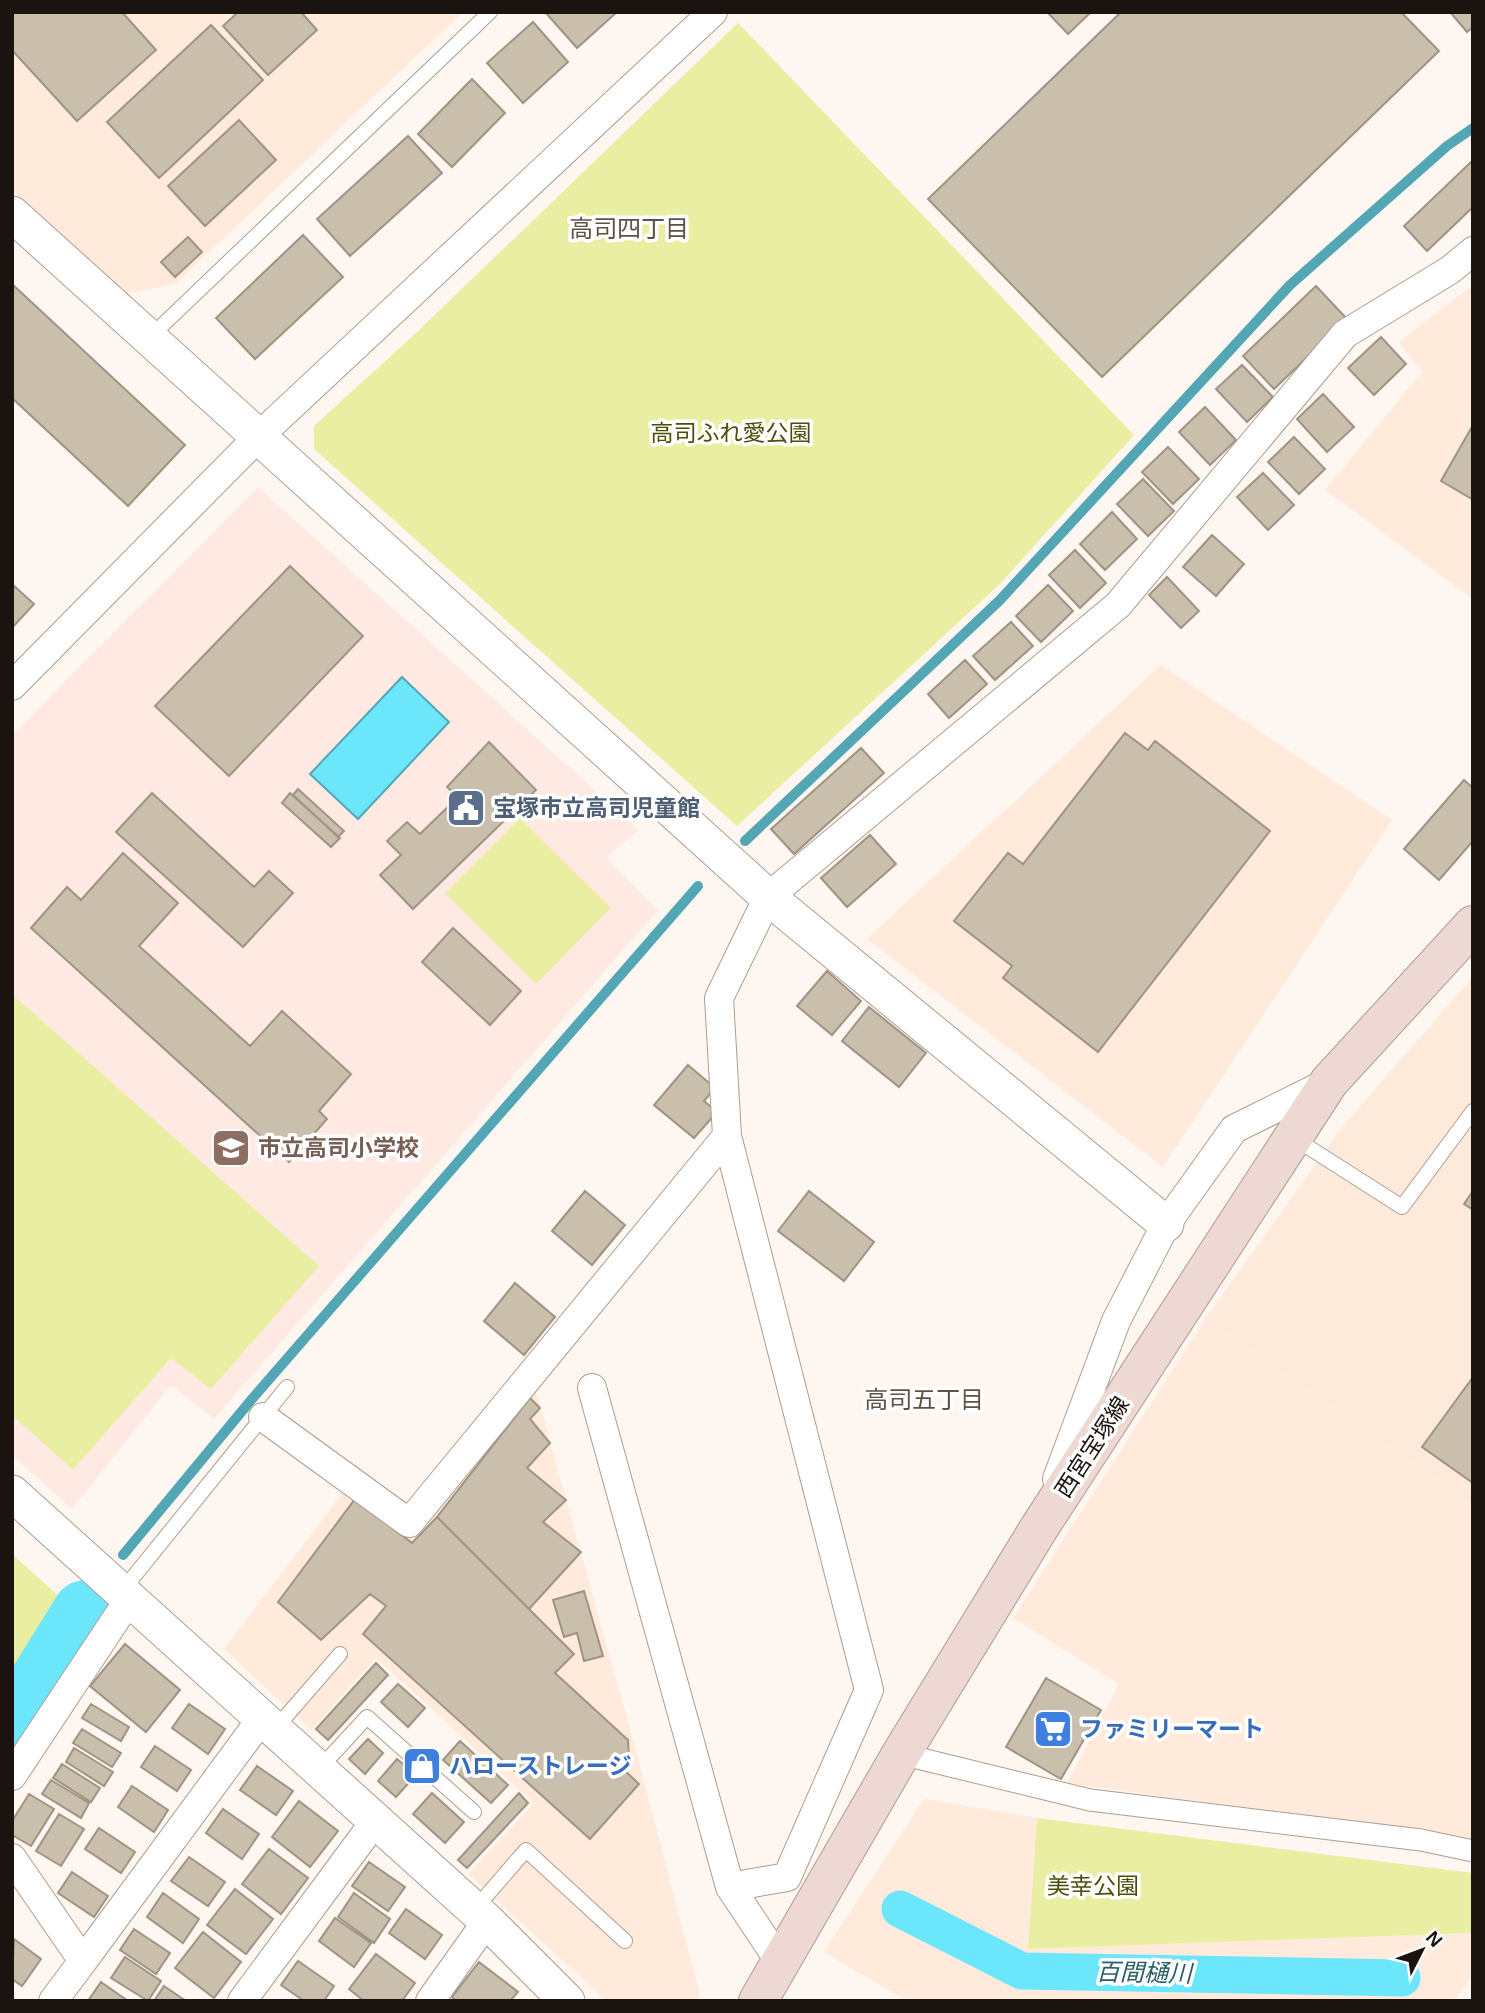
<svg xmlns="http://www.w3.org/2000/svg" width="1485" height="2013" viewBox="0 0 1485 2013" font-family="Helvetica,'Noto Sans JP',sans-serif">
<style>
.built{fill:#feeada}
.industrial{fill:#ffeadb}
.education{fill:#fee9e3}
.green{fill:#e9eea2}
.water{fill:#6ce6fb;stroke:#53a7b4;stroke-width:2}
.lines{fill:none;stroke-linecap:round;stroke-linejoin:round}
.stream{stroke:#53a7b4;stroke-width:10}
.canal{stroke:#6ce6fb;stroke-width:37}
.river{stroke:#6ce6fb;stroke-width:63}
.building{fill:#cabead;stroke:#9f9483;stroke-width:2}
.service-casing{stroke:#ae9d90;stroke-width:16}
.pedestrian-casing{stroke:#ae9d90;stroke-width:23}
.minor-casing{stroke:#ae9d90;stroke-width:30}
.tertiary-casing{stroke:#ae9d90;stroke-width:37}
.secondary-casing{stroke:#ae9d90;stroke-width:40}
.service{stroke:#fff;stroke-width:14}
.pedestrian{stroke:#fff;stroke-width:21}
.minor{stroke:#fff;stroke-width:28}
.tertiary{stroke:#fff;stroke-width:35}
.secondary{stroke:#eed8d3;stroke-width:38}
.labels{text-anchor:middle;stroke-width:7;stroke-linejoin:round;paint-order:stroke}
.park-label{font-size:23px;fill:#4c4e08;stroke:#fff}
.service-label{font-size:23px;font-weight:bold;fill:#4e5e75;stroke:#fff;text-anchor:start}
.education-label{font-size:23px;font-weight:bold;fill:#785e54;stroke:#fff;text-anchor:start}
.street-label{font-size:23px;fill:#1a130f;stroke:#fff}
.shop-label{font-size:23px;font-weight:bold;fill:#366cbe;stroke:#fff;text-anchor:start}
.neighbourhood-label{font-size:24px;fill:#605145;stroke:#fff}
.water-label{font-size:24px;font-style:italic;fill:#2a5e67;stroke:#fff}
</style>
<rect width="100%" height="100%" fill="#fef6f1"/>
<path class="built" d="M1473,977V1504L1206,1318L1343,1126Z"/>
<path class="industrial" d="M12,12H463L175,284L125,294L12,190Z
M1473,285V599L1325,490L1422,372L1399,342Z
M1161,665L1392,820L1163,1167L867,939Z
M1206,1318L1473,1504V1840L1067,1783L1119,1684L1013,1618Z
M534,1384L637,1755L700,1995L697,2001H607L468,1874L534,1803L376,1658L311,1730L224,1649L348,1486L416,1532Z
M924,1799L1037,1818L1028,1949L1473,1933V1975L1454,2001H907L824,1952Z"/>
<path class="education" d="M258,487L639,830L606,857L658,910L214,1419L171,1385L72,1509L12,1455V735Z"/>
<path class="green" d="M738,23L1134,435L999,585L737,826L314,449V426L416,333Z
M520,818L611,908L536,984L445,893Z
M12,994L319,1266L211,1389L171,1358L73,1470L12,1415Z
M12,1554L63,1600L12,1683Z
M1037,1818L1473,1873V1933L1028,1949Z"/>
<path class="water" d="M402,677L449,722L358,819L310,774Z"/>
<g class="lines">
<path class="stream" d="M745,841L1000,600L1290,285L1447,146L1473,128
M123,1555L252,1399L698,886"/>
<path class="canal" d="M900,1909L1022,1971L1402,1978"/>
<path class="river" d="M12,1728L84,1612"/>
</g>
<path class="building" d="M12,12H122L156,50L77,121L12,50Z
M238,12H301L317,30L268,75L223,26Z
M545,12H617L577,48Z
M1047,12H1091L1068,34Z
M1121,12H1401L1439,51L1102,377L928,199Z
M1450,12H1473V27L1467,32Z
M533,22L568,62L523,103L487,63Z
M211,25L263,80L159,178L107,122Z
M472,79L505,113L452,167L418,134Z
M239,120L276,160L205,226L168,186Z
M408,136L442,173L350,256L317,219Z
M1473,160V207L1427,251L1404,226Z
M303,235L343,277L255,359L216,318Z
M188,237L202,252L175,277L161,262Z
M12,284L185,445L128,506L12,398Z
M1316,286L1347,319L1274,389L1243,356Z
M1381,337L1406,364L1374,395L1348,368Z
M1242,365L1273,397L1247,422L1216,389Z
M1323,394L1354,427L1327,452L1297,419Z
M1205,407L1236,440L1210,465L1179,432Z
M1473,425V497L1472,499L1441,481Z
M1294,437L1325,469L1299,494L1268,462Z
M1168,447L1199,479L1173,504L1142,472Z
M1263,473L1294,505L1268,530L1237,497Z
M1143,479L1174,511L1148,536L1117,504Z
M1112,512L1137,539L1105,570L1080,544Z
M1212,535L1244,564L1216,596L1183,567Z
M1075,550L1106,583L1080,608L1049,575Z
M290,566L363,636L229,776L155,706Z
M1167,577L1199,611L1181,628L1149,595Z
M12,584L34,604L12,628Z
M1048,585L1073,611L1041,642L1016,616Z
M1011,622L1033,646L995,680L973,656Z
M965,660L987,684L949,718L928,694Z
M1125,733L1148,750L1155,741L1270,831L1098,1052L1003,978L1012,966L954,921L1008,853L1023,864Z
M489,742L536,790L413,909L380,875L401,855L387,841L407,822L420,834L458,797L447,787Z
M861,748L884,773L794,854L771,829Z
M1464,780L1473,788V841L1439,880L1404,849Z
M298,789L344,831L338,837L293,795Z
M152,793L254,887L269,871L293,893L243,947L116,832Z
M290,793L340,838L331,847L282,803Z
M870,835L896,864L847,907L821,878Z
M123,853L178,903L139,946L250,1046L282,1011L351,1074L319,1111L327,1119L289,1162L31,928L67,887L81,900Z
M453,928L521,991L490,1025L422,962Z
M827,971L861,1001L832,1035L797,1006Z
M869,1007L926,1053L899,1087L842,1041Z
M688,1065L715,1088L704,1101L717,1112L694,1138L654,1105Z
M585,1191L625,1225L592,1265L552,1231Z
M809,1191L874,1242L844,1281L778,1231Z
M1473,1191V1210L1464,1204Z
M515,1283L555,1317L524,1355L484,1321Z
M1473,1377V1483L1422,1447Z
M530,1398L540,1408L530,1419L550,1443L527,1468L566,1500L543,1522L581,1552L529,1609L437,1517Z
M355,1499L412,1543L437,1517L574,1654L555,1673L628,1740L629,1758L620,1766L639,1784L590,1839L363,1634L386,1606L370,1594L321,1640L278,1602Z
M584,1591L603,1656L584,1661L577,1633L564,1637L553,1600Z
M125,1644L180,1690L146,1732L90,1686Z
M376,1663L388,1675L328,1740L316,1729Z
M1046,1678L1101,1710L1061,1779L1006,1747Z
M398,1684L425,1708L408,1727L381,1702Z
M91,1704L129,1727L121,1741L82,1718Z
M189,1704L225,1729L208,1754L172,1728Z
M82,1729L121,1753L112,1767L73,1743Z
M368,1739L383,1753L365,1774L349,1759Z
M460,1741L508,1785L491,1803L443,1760Z
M155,1746L191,1770L177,1791L141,1767Z
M74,1748L113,1772L104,1786L66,1762Z
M397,1759L416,1775L396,1797L378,1781Z
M62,1764L100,1788L91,1802L53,1778Z
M257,1766L293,1791L276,1815L240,1790Z
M51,1780L89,1803L81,1818L42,1794Z
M132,1786L168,1810L154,1832L118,1807Z
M432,1793L464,1822L445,1843L413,1814Z
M519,1793L528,1803L467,1868L458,1860Z
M29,1794L54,1809L31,1846L12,1835V1821Z
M299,1801L338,1831L310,1867L272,1837Z
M223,1809L259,1834L242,1859L206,1833Z
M59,1814L84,1829L61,1866L36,1851Z
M99,1828L135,1852L121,1873L85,1849Z
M269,1849L308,1878L281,1914L242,1884Z
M189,1857L225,1882L208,1906L171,1881Z
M369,1862L405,1887L388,1911L352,1886Z
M72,1872L108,1896L94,1917L58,1893Z
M235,1889L273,1919L246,1954L207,1925Z
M163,1893L199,1919L183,1943L147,1917Z
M354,1893L390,1919L374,1943L338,1917Z
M406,1909L442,1935L425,1959L389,1933Z
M335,1918L371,1943L354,1967L319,1941Z
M134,1929L170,1953L156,1974L120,1950Z
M203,1932L241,1962L214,1998L175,1968Z
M14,1939L41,1959L22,1986L12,1979Z
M376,1954L415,1983L402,2001H364L349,1989Z
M125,1957L161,1981L148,2001L111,1978Z
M298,1961L334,1986L324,2001H304L281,1985Z
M479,1962L518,1992L510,2001H456L452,1997Z
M101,1982L128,2001H88Z
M164,1986L186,2001H154Z"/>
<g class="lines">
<g class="service-casing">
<path id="service" d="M149,338L490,12
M1294,1138L1402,1207L1473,1111
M122,1591L287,1387
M275,1729L340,1654
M319,1769L367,1717L474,1812
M474,1910L526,1850L625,1941"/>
</g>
<g class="pedestrian-casing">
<path id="pedestrian" d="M901,1754L1090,1800L1421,1840L1473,1851"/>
</g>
<g class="minor-casing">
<path id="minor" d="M12,686L259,436L713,12
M592,1388L730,1887L780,1962
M263,1417L409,1523L727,1136
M1057,1479L1116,1321L1166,1224L1234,1129L1329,1082
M12,1776L130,1598
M12,1858L83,1961L53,2001
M730,1887L787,1877L869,1690L727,1136L719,998L768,897L1118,605L1345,334L1450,270L1473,251
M83,1961L262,1718
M242,2001L376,1820
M430,2001L487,1921"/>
</g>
<g class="tertiary-casing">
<path id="tertiary" d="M12,214L768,897L1166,1224
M12,1493L487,1921L567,2001"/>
</g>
<g class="secondary-casing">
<path id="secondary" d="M758,2001L901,1754L1039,1528L1329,1082L1473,925"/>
</g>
<use href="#service" class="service"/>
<use href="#pedestrian" class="pedestrian"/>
<use href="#minor" class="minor"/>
<use href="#tertiary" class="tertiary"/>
<use href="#secondary" class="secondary"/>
</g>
<defs>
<g id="civic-square" transform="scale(2.0125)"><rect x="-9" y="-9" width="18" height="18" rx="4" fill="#5c6f8a" stroke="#fff"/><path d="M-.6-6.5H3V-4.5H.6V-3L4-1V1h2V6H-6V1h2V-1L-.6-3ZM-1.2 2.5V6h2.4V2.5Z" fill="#fff"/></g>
<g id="school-square" transform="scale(2.0125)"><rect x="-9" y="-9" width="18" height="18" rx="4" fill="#8d6e63" stroke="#fff"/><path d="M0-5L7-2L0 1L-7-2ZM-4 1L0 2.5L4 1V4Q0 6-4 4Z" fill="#fff"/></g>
<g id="supermarket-square" transform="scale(2.0125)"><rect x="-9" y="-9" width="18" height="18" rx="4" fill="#3f7fe0" stroke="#fff"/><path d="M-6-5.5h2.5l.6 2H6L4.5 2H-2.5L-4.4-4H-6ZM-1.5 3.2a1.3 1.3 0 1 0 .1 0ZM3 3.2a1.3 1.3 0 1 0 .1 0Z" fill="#fff"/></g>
<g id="shop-square" transform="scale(2.0125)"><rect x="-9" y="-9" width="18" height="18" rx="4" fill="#3f7fe0" stroke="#fff"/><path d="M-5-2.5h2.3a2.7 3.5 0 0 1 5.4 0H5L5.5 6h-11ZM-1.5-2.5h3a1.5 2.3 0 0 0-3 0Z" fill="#fff"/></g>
</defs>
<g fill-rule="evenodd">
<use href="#civic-square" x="466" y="808"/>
<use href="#school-square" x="231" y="1148"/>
<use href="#supermarket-square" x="1053" y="1729"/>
<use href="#shop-square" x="422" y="1766"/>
</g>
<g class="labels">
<g class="park-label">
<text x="731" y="441">高司ふれ愛公園</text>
<text x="1093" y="1894">美幸公園</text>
</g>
<g class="service-label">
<text x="493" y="816">宝塚市立高司児童館</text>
</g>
<g class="education-label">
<text x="258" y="1156">市立高司小学校</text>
</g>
<g class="street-label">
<text transform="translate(1092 1447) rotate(-57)" y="8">西宮宝塚線</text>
</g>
<g class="shop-label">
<text x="1080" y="1737">ファミリーマート</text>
<text x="449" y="1774">ハローストレージ</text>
</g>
<g class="neighbourhood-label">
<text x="629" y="237">高司四丁目</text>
<text x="924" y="1408">高司五丁目</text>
</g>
<g class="water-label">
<text transform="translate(1144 1973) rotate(1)" y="8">百間樋川</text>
</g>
</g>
<rect width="1485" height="2013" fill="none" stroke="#1a130f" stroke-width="28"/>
<g transform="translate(1422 1950) rotate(48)" stroke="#ffffff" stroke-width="5" paint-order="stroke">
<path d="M0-5L12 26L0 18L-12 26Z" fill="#1a130f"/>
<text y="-10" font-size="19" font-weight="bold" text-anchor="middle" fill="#1a130f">N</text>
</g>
</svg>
